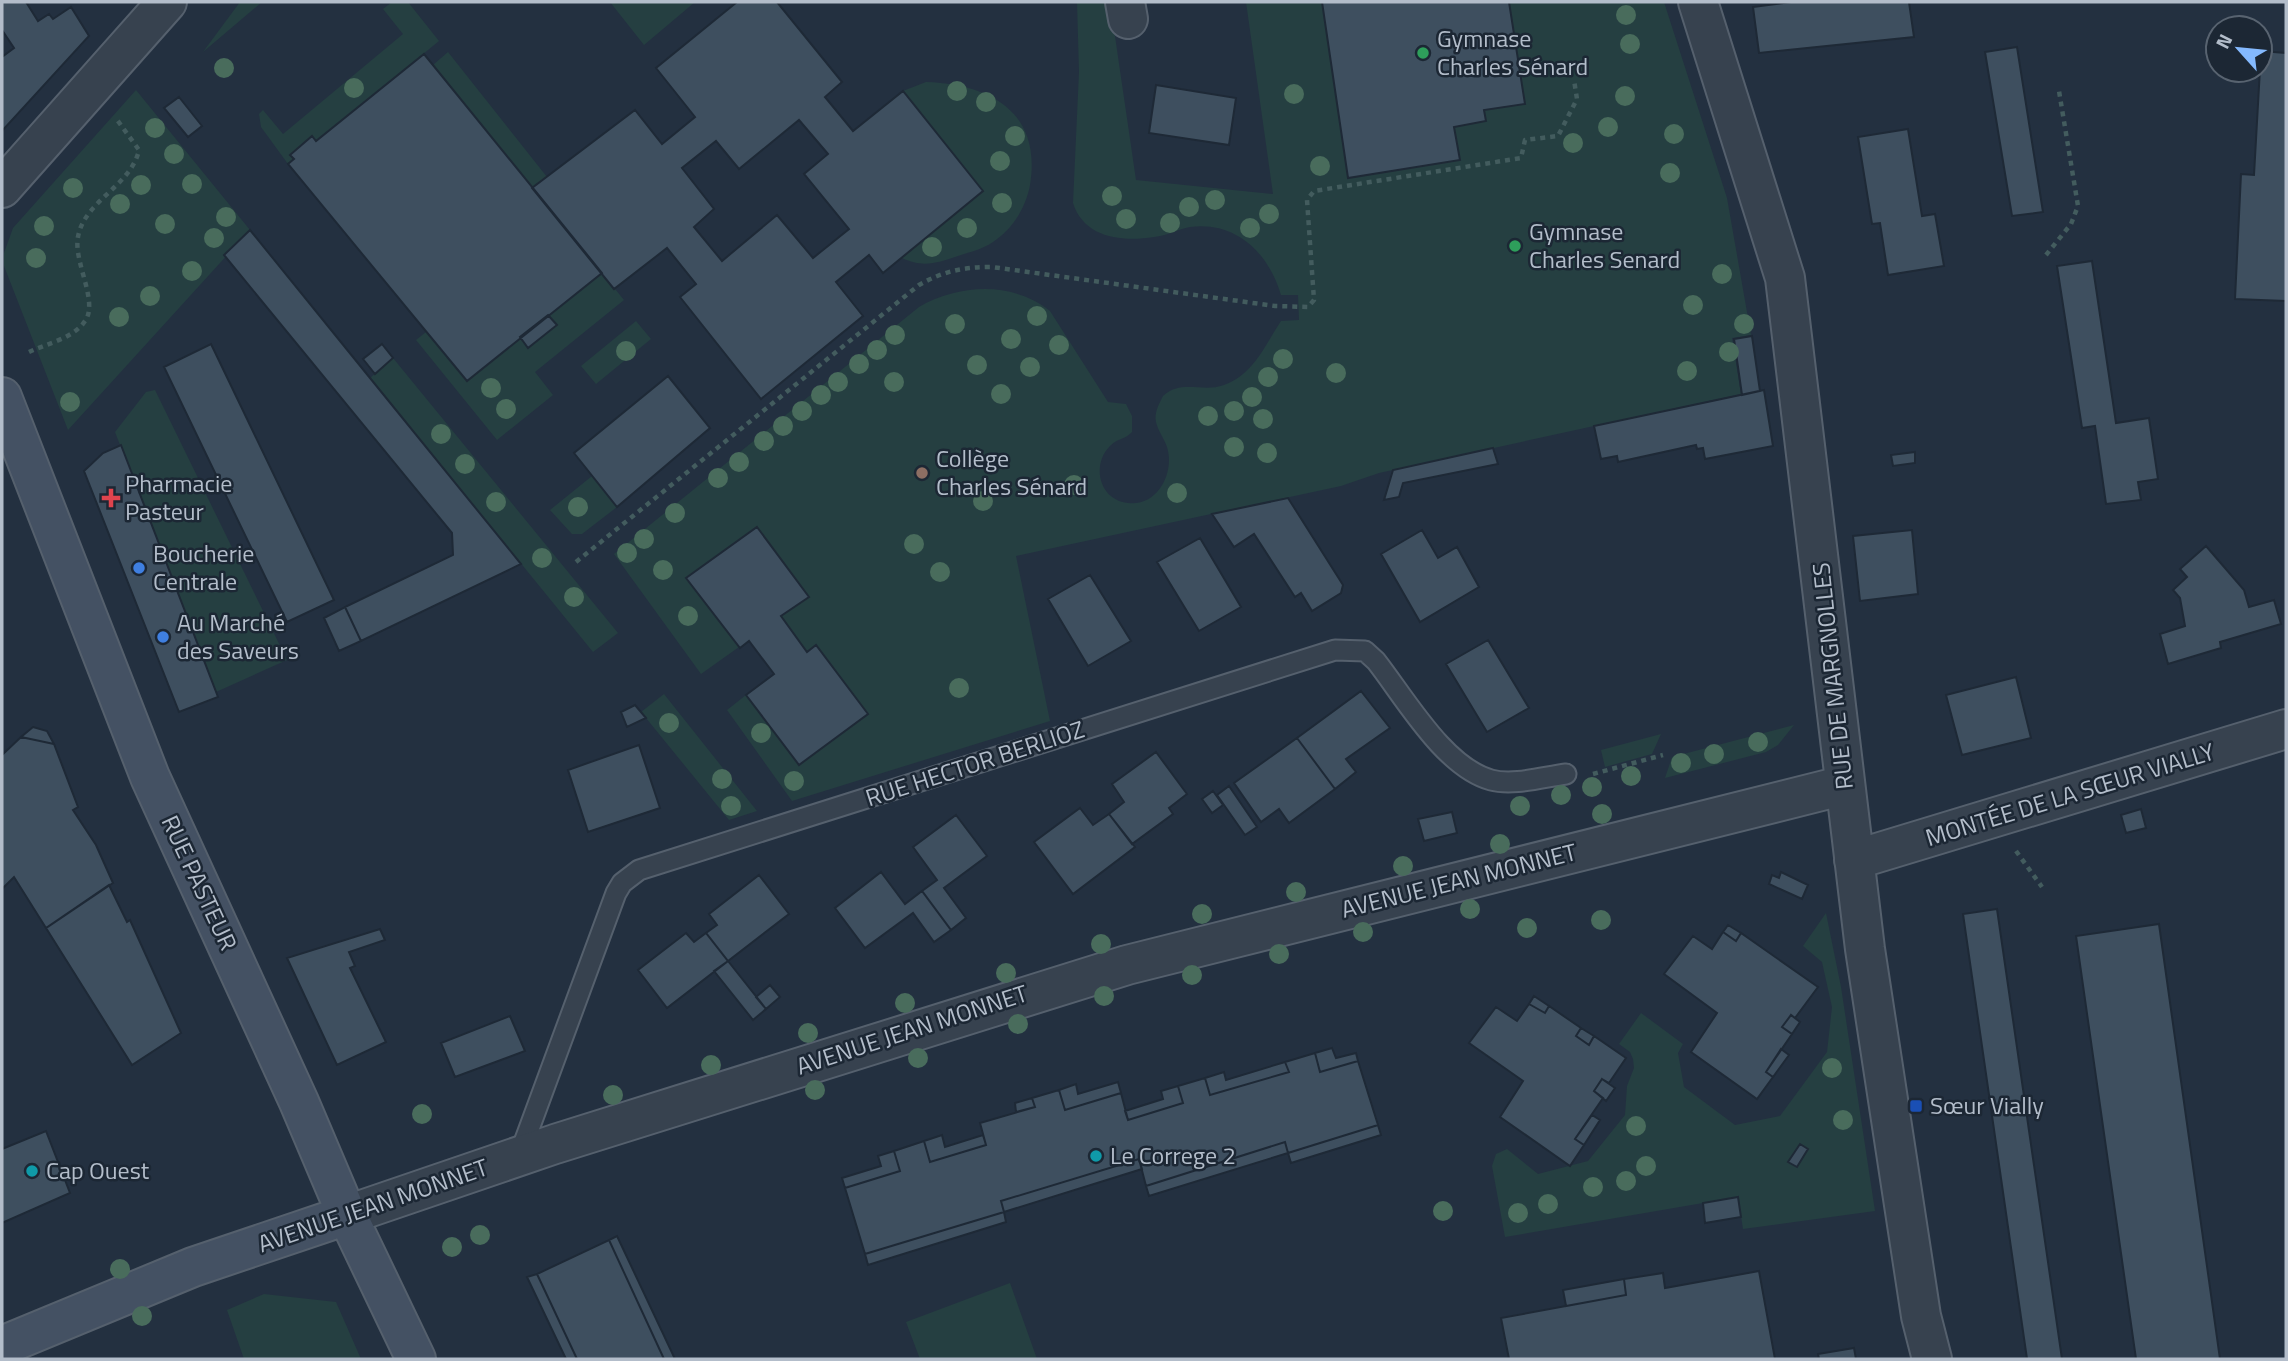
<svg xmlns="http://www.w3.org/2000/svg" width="2288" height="1361" viewBox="0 0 2288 1361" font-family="'Titillium Web',sans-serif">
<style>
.green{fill:#253f41}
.building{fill:#3e4f5f;stroke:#1e2936;stroke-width:2;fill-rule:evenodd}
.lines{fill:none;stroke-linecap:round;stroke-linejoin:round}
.lane-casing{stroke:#55606d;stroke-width:23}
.street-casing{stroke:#55606d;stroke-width:42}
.secondary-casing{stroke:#55606d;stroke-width:42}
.path{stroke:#435c5e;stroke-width:4.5;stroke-dasharray:5 5;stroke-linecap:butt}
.lane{stroke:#37424f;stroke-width:19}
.street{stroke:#37424f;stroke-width:38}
.secondary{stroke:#445163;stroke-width:38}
.tree{fill:#496c5c}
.leisure-dot{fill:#2e9e5b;stroke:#1c2734;stroke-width:2.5}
.education-dot{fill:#8d6e63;stroke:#1c2734;stroke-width:2.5}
.health-dot{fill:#e0444e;stroke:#1c2734;stroke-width:2.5}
.shop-dot{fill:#3f7fe0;stroke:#1c2734;stroke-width:2.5}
.transit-dot{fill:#1a4fb4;stroke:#1c2734;stroke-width:2.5}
.culture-dot{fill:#0f9aa8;stroke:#1c2734;stroke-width:2.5}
.labels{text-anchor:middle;stroke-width:5;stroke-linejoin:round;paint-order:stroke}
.poi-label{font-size:24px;fill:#b3bdca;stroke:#1c2734;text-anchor:start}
.street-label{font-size:24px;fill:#b3bdca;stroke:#1c2734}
</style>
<rect width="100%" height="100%" fill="#233040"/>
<path class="green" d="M240,2H262L203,52Z
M392,2H408L439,41L317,141L312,136L290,155L294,159L288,164L261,127L259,114L263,110L283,134L403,34L383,9Z
M610,2H695L644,45Z
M1077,2H1110L1136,180L1273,194L1246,2H1664L1727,198L1751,335L1732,338L1741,394L1379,473L1341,486L1016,556L1050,721L792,801L727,710L746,695L799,765L868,715L817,646L807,652L781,616L809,597L687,578L739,647L701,674L614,554L919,307C959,284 1013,281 1050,311L1108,402L1126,404L1132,416V432C1126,439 1116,439 1110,446C1091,465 1099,500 1128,503C1158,507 1175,472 1167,447C1164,438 1158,431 1156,422C1154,413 1159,404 1163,396C1181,379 1203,393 1224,385C1254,374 1265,345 1281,321L1299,320L1298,295H1281C1269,254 1237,221 1190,227C1178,229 1167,236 1154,237C1122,242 1084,238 1073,203L1079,72Z
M448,52L547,177L532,188L433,65Z
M926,82C990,84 1042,112 1030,185C1026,207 1013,229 993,242C983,249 970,252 958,256C937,263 923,268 902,258L983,191L903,91Z
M136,90L250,230L68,430L4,266V253L13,228Z
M602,273L624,300L535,372L553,395L497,440L416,340L426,332L467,380L520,337L529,348L557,325L548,315Z
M636,321L651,339L596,384L581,366Z
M393,358L618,633L593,652L370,378Z
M155,390L287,660L216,692L115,432L146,392Z
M592,476L617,507L582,534H572L550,510Z
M664,694L757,811L729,820L646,718L641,712Z
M1794,725L1778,745L1766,752L1665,778L1672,757Z
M1661,734L1652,754L1605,767L1601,750Z
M1826,913L1841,987L1875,1211L1743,1229L1738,1197L1505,1237L1492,1166L1496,1154L1507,1149L1538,1174L1588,1161L1625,1115L1627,1086L1634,1068L1633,1059L1630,1052L1619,1044L1641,1013L1683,1044L1678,1053L1684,1087L1735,1125L1780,1116L1827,1052L1832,1007L1822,962L1803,946Z
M1010,1283L1037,1359H920L906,1322Z
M264,1294L336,1302L361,1359H244L227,1310Z"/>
<path class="building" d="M2,2H26L38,21L49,14L53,19L71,7L89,36L2,131V57L14,48L2,30Z
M737,2H777L842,82L825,97L853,131L903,91L983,191L883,273L869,255L836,282L863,316L761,399L680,297L696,284L667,248L614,289L532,188L635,110L662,144L695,117L656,68ZM799,120L828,154L804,174L849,229L813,258L777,215L722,261L694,227L714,209L682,168L716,141L739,169Z
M1322,2H1509L1525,104L1484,110L1486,121L1454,127L1460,160L1348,178Z
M1791,2H1909L1914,37L1759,53L1753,7Z
M2017,47L2043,212L2012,216L1985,52Z
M2261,51L2286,53V301L2235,299L2241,174L2254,175Z
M424,54L602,273L467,381L288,164L294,159L290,155L312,136L316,141Z
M1156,85L1236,98L1229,145L1149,133Z
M179,97L202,126L188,137L164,108Z
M1908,129L1922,216L1935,214L1944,266L1888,275L1880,223L1872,224L1858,137Z
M250,230L370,378L521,564L361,641L345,607L453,555L452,533L224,255Z
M2092,261L2116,423L2149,418L2158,479L2138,482L2141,500L2106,504L2095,426L2082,428L2057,266Z
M548,315L557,325L528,348L520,337Z
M1752,336L1760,391L1742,395L1734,339Z
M211,344L334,600L287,622L164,367Z
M382,344L393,358L375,374L363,359Z
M668,376L710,428L617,507L574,453Z
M1764,390L1773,446L1705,459L1703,448L1697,449L1696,445L1618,462L1617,456L1601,459L1594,426Z
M121,445L218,697L179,712L84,471L103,453Z
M1493,448L1498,464L1403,483L1399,497L1384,500L1393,470Z
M1915,452V463L1893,466L1891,455Z
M1288,498L1343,585L1341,593L1312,611L1301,593L1295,597L1254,534L1234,547L1212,514Z
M757,527L809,597L781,616L807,652L816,645L868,714L799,765L746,695L774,674L749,641L740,648L686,578Z
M1422,530L1438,558L1457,547L1479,587L1420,622L1381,554Z
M1912,530L1918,594L1860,601L1853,536Z
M1200,538L1241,607L1199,631L1157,562Z
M2206,546L2244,590L2249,607L2274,600L2281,624L2220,642L2221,648L2168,664L2160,634L2185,626L2180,598L2173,590L2187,577L2180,569Z
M1090,575L1131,641L1088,666L1048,599Z
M345,607L361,641L339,651L324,618Z
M1488,640L1529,708L1487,732L1446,664Z
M2016,677L2031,738L1962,755L1946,695Z
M1361,691L1390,728L1346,759L1356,772L1335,789L1297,738Z
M635,705L646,718L627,727L621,712Z
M33,727L47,731L54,744L21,737Z
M21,737L54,744L78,807L73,810L96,845L113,883L46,928L14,877L2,889V755Z
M1297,738L1335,789L1289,823L1279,809L1261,822L1234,783Z
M639,745L660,808L588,832L568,770Z
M1156,752L1187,794L1169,808L1173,814L1132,844L1109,814L1124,802L1112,784Z
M1229,786L1257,827L1245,835L1217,795Z
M1213,791L1223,805L1212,813L1202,799Z
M1080,808L1093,825L1109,814L1135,847L1073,894L1034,842Z
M2141,809L2146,828L2126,833L2121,815Z
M1452,812L1457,833L1424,841L1418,819Z
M956,815L987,856L944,888L966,918L951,930L922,891L937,880L913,847Z
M881,872L905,904L922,891L951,930L934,942L913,913L865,948L835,908Z
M1781,872L1808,885L1802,899L1769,884L1772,875L1779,878Z
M759,875L789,914L728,961L706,933L717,925L709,914Z
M109,885L127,922L130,920L181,1033L132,1065L46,928Z
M1997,909L2062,1359H2027L1963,914Z
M2159,924L2220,1359H2136L2076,936Z
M1728,925L1741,933L1736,941L1723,932Z
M380,929L385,940L349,952L355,966L350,968L386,1042L337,1065L287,958Z
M1723,932L1736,941L1741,933L1818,987L1795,1018L1791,1015L1782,1027L1792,1034L1766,1072L1773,1077L1757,1099L1691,1052L1717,1013L1664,974L1693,936L1712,949Z
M686,933L694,942L706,933L728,961L667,1008L638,970Z
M728,961L766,1009L753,1020L714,971Z
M770,985L780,997L766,1009L756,997Z
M1534,996L1549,1006L1545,1013L1529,1004Z
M1529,1004L1545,1013L1549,1006L1581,1028L1576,1036L1589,1045L1594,1036L1626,1058L1609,1083L1602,1079L1594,1091L1603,1098L1575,1139L1584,1145L1570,1166L1500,1117L1523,1081L1469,1043L1496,1007L1517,1021Z
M1791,1015L1800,1022L1792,1034L1782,1027Z
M510,1016L525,1051L455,1077L441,1043Z
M1581,1028L1594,1036L1589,1045L1576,1036Z
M1332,1048L1336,1058L1356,1053L1358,1061L1320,1072L1315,1053Z
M1781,1049L1789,1055L1773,1077L1766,1072Z
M1315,1053L1320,1072L1358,1061L1378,1125L1288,1153L1285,1142L1146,1186L1139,1159L1001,1201L1004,1212L865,1254L845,1188L900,1171L894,1151L924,1141L930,1162L986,1145L980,1123L1035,1107L1032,1098L1059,1090L1065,1110L1121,1093L1128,1120L1183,1103L1178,1086L1205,1078L1210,1095L1289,1072L1285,1062Z
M1285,1062L1289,1072L1210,1095L1205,1078L1224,1072L1226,1080Z
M1602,1079L1615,1088L1606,1101L1594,1091Z
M1118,1082L1121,1093L1065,1110L1059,1090L1076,1084L1078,1094Z
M1178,1086L1183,1103L1128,1120L1125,1111L1163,1099L1161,1091Z
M1032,1098L1035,1107L1016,1112L1015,1103Z
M1592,1115L1600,1120L1584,1145L1575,1139Z
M1378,1125L1381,1135L1291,1163L1288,1153Z
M46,1131L70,1193L2,1223V1149Z
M942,1135L945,1147L983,1135L986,1145L930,1162L924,1141Z
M1285,1142L1288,1153L1149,1196L1146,1186Z
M1800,1144L1808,1149L1797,1167L1788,1162Z
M894,1151L900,1171L845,1188L842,1178L881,1166L878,1156Z
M1139,1159L1142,1169L1004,1212L1001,1201Z
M1738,1197L1741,1217L1705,1223L1703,1203Z
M1004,1212L1006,1222L868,1265L865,1254Z
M617,1236L675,1359H664L609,1240Z
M609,1240L664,1359H577L537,1274Z
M1759,1271L1775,1359H1509L1501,1318L1626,1295L1624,1279L1663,1273L1665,1288Z
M537,1274L577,1359H566L527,1277Z
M1624,1279L1626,1295L1566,1306L1563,1290Z
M1854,1348L1856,1359H1819L1818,1354Z"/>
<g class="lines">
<g class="lane-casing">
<path id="lane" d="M519,1156L616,893L622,883L639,870L1335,650L1365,651L1376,661C1405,698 1444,767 1491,780C1513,786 1543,777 1566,774"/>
</g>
<g class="street-casing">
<path id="street" d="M1125,2L1128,19
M1698,2L1785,278L1865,949L1921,1316L1932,1359
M2,188L167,2
M1854,860L2286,729
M347,1215L555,1144L1127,965L1845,785"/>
</g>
<g class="secondary-casing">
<path id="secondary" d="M2,397L150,777L299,1102L347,1215L416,1359
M2,1346L193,1267L347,1215"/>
</g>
<path class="path" d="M2046,255L2071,224L2078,206L2059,91
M29,352C46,344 74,338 85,321C99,302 73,261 78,237C84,201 131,186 139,150L115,117
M576,562L919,285C943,271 964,267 992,267L1275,306L1308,307L1314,300L1307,200L1314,191L1521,158L1525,140L1558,136L1577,99L1574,80
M1593,774L1663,755
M2016,851L2042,887"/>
<use href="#lane" class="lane"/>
<use href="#street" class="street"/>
<use href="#secondary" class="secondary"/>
</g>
<g class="tree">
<circle cx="1626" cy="15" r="10"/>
<circle cx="1630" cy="44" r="10"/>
<circle cx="224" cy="68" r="10"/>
<circle cx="354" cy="88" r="10"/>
<circle cx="957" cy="91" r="10"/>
<circle cx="1294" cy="94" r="10"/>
<circle cx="1625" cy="96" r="10"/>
<circle cx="986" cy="102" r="10"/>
<circle cx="1608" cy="127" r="10"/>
<circle cx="155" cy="128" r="10"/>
<circle cx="1674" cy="134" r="10"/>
<circle cx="1015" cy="136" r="10"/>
<circle cx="1573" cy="143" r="10"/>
<circle cx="174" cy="154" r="10"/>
<circle cx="1000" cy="161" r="10"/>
<circle cx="1320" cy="166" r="10"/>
<circle cx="1670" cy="173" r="10"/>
<circle cx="192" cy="184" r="10"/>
<circle cx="141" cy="185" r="10"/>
<circle cx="73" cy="188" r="10"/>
<circle cx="1112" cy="196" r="10"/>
<circle cx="1215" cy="200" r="10"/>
<circle cx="1002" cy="203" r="10"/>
<circle cx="120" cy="204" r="10"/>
<circle cx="1189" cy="207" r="10"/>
<circle cx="1269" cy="214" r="10"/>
<circle cx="226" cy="217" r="10"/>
<circle cx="1126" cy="219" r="10"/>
<circle cx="1170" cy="223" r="10"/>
<circle cx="165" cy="224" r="10"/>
<circle cx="44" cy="226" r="10"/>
<circle cx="967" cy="228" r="10"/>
<circle cx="1250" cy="228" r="10"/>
<circle cx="214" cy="238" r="10"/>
<circle cx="932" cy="247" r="10"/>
<circle cx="36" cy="258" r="10"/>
<circle cx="192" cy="271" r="10"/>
<circle cx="1722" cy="274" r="10"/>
<circle cx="150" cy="296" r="10"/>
<circle cx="1693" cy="305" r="10"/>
<circle cx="1037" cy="316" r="10"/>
<circle cx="119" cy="317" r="10"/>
<circle cx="955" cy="324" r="10"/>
<circle cx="1744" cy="324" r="10"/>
<circle cx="895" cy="335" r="10"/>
<circle cx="1011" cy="339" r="10"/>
<circle cx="1059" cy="345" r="10"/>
<circle cx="877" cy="350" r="10"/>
<circle cx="626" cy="351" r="10"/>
<circle cx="1729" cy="352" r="10"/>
<circle cx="1283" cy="359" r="10"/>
<circle cx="859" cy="364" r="10"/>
<circle cx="977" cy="365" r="10"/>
<circle cx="1030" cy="367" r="10"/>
<circle cx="1687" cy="371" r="10"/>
<circle cx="1336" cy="373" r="10"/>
<circle cx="1268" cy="377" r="10"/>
<circle cx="838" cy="382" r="10"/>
<circle cx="894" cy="382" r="10"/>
<circle cx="491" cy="388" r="10"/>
<circle cx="1001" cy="394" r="10"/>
<circle cx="821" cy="395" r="10"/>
<circle cx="1252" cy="397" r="10"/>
<circle cx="70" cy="402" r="10"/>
<circle cx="506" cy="409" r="10"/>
<circle cx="802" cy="411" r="10"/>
<circle cx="1234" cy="411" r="10"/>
<circle cx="1208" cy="416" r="10"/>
<circle cx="1263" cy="419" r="10"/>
<circle cx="783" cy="426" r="10"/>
<circle cx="441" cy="434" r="10"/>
<circle cx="764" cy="441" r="10"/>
<circle cx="1234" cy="447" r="10"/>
<circle cx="1267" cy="453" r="10"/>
<circle cx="739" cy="462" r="10"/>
<circle cx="465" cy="464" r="10"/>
<circle cx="718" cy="478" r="10"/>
<circle cx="1074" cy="485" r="10"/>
<circle cx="1177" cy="493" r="10"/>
<circle cx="983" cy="501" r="10"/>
<circle cx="496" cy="502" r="10"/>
<circle cx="578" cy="507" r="10"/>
<circle cx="675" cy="513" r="10"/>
<circle cx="644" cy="539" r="10"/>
<circle cx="914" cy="544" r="10"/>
<circle cx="627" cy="553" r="10"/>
<circle cx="542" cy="558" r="10"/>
<circle cx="663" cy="570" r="10"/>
<circle cx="940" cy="572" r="10"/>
<circle cx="574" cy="597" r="10"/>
<circle cx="688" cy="616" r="10"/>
<circle cx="959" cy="688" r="10"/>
<circle cx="669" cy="723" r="10"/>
<circle cx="761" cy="733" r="10"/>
<circle cx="1758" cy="742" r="10"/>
<circle cx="1714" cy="754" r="10"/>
<circle cx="1681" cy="763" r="10"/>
<circle cx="1631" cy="776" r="10"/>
<circle cx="722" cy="779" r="10"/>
<circle cx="794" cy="781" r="10"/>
<circle cx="1592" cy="787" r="10"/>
<circle cx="1561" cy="795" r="10"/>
<circle cx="731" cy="806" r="10"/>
<circle cx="1520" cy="806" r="10"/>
<circle cx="1602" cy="814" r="10"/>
<circle cx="1500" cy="844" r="10"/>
<circle cx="1403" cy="866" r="10"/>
<circle cx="1296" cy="892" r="10"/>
<circle cx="1470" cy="909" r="10"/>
<circle cx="1202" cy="914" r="10"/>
<circle cx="1601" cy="920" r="10"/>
<circle cx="1527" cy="928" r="10"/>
<circle cx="1363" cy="932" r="10"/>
<circle cx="1101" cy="944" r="10"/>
<circle cx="1279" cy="954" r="10"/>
<circle cx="1006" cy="973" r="10"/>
<circle cx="1192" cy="975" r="10"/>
<circle cx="1104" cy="996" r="10"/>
<circle cx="905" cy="1003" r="10"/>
<circle cx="1018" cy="1024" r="10"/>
<circle cx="808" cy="1033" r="10"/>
<circle cx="918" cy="1058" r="10"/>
<circle cx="711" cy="1065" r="10"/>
<circle cx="1832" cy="1068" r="10"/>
<circle cx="815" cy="1090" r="10"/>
<circle cx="613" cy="1095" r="10"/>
<circle cx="422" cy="1114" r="10"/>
<circle cx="1843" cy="1120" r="10"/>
<circle cx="1636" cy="1126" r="10"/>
<circle cx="1646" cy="1166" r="10"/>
<circle cx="1626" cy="1181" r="10"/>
<circle cx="1593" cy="1187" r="10"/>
<circle cx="1548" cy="1204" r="10"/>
<circle cx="1443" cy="1211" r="10"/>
<circle cx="1518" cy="1213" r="10"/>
<circle cx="480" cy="1235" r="10"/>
<circle cx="452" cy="1247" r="10"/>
<circle cx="120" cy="1269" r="10"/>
<circle cx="142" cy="1316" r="10"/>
</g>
<g class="leisure-dot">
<circle cx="1423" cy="53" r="7"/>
<circle cx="1515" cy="246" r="7"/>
</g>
<circle class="education-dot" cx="922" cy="473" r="7"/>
<path class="health-dot" d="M107.5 487.5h7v7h7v7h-7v7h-7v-7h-7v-7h7z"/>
<g class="shop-dot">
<circle cx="139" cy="568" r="7"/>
<circle cx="163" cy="637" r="7"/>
</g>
<rect class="transit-dot" x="1909" y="1099" width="14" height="14" rx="3.5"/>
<g class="culture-dot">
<circle cx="1096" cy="1156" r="7"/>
<circle cx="32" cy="1171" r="7"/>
</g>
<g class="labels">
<g class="poi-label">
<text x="1437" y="47">Gymnase<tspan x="1437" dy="28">Charles Sénard</tspan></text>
<text x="1529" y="240">Gymnase<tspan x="1529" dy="28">Charles Senard</tspan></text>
<text x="936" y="467">Collège<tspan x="936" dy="28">Charles Sénard</tspan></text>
<text x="125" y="492">Pharmacie<tspan x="125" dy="28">Pasteur</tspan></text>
<text x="153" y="562">Boucherie<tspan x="153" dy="28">Centrale</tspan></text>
<text x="177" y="631">Au Marché<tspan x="177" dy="28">des Saveurs</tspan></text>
<text x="1930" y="1114">Sœur Vially</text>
<text x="1110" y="1164">Le Correge 2</text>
<text x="46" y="1179">Cap Ouest</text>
</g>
<g class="street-label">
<text transform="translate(1833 676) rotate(-96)" y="8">RUE DE MARGNOLLES</text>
<text transform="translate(975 764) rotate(-18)" y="8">RUE HECTOR BERLIOZ</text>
<text transform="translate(2070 795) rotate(-17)" y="8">MONTÉE DE LA SŒUR VIALLY</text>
<text transform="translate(1459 881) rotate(-14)" y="8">AVENUE JEAN MONNET</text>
<text transform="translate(199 883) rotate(65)" y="8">RUE PASTEUR</text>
<text transform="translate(912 1030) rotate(-18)" y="8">AVENUE JEAN MONNET</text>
<text transform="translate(373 1206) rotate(-19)" y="8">AVENUE JEAN MONNET</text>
</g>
</g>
<rect width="2288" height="1361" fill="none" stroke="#b3bdca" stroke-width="7"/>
<g transform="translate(2239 49) rotate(297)"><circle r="33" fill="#1c2734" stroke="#586370" stroke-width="2"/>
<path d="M0-5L12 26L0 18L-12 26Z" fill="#84b9fe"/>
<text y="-10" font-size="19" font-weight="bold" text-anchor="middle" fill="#b3bdca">N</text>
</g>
</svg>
